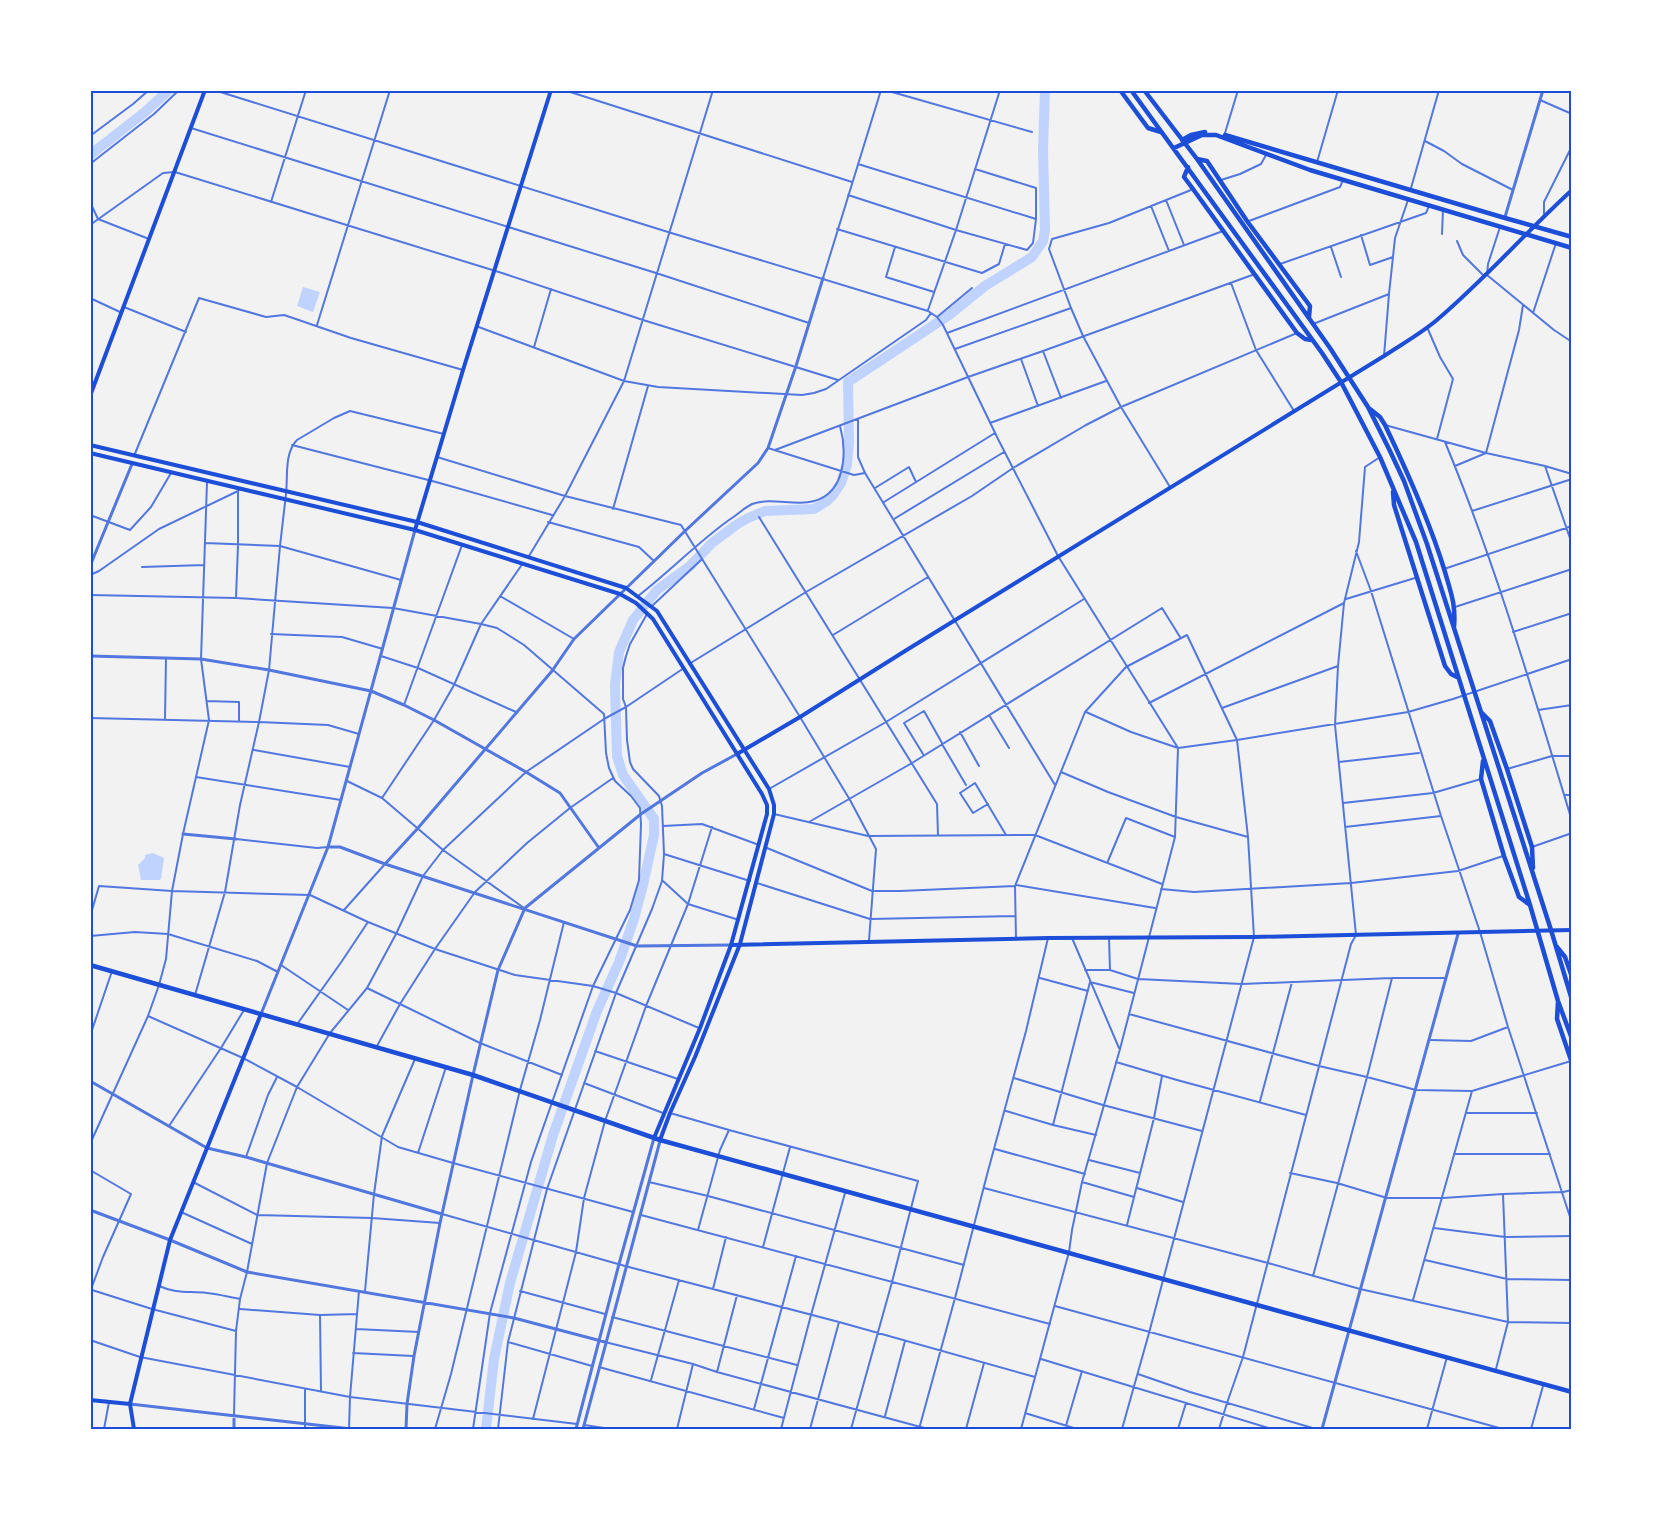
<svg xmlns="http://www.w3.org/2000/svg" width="1662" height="1519" viewBox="0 0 1662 1519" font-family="'Public Sans',sans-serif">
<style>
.water{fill:#bfd3fe}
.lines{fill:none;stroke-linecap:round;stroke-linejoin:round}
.river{stroke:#bfd3fe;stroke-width:10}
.minor{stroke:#5277de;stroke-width:2}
.tertiary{stroke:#5277de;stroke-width:3}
.secondary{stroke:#1d4ed8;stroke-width:4}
.primary{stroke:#1d4ed8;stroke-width:4}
.trunk{stroke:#1d4ed8;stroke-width:4.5}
.neatline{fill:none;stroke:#1d4ed8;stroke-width:2}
</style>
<rect width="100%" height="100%" fill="#f2f2f2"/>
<path class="water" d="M303,287L320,292L313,312L297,306Z
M153,853L164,858L161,879L159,880H141L138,865L145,858V855Z"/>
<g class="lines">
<path class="river" d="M90,155L145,112L169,90
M486,1429L494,1359L510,1283L553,1135L597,1011L619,962L634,919L643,885L654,835V819L623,775L617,756L615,685L619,652L633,620L657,590L690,566L712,543L736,525L748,518L765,511L814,509L827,501L833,495L841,483L847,465L849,442L848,382L949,315L985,286L1032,257L1043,241L1045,230L1043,150L1045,90"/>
<path class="minor" d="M214,90L668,232L928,311L937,317L943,325L998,439L1058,556L1178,748L1175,837L1120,1049L1082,1182L1072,1230L1069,1252L1021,1429
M564,90L852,182
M885,90L1032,132
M1540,100L1572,114
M191,128L656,273L809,323
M1225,133L1238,90
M90,136L133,104L149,90
M1425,141L1444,151L1462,164L1513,190
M1317,162L1338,90
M90,164L154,114L179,90
M858,164L1036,219
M1221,180L1240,174L1261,164L1266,155
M1411,188L1439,90
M848,195L956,230L1027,250L1033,243L1036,219V188L975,169
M1166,200L1184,245
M90,202L98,219L149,239
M271,202L306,90
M1151,206L1169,251
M1544,216V202L1572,146
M1249,221L1340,187L1343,180
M90,225L163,173L175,172L502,273L643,320L838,380
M1500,227L1488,264L1487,275L1554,330L1572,342
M837,229L982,273L999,264L1005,244
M1442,234L1443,210
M1361,235L1370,265L1393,257
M1457,241L1463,255L1484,276
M895,247L886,277L934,292
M1331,247L1341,277
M1280,264L1426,213L1429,206
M823,278L881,90
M1231,283L1256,350L1294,411
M90,298L120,312
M124,307L186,332
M928,310L956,230L1000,90
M1533,313L1556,243
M937,317L972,288
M1313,324L1389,294
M317,325L390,90
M476,326L624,381L658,387L802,395L814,393L826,389L926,320L931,313
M1427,327L1440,357L1453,379L1437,439
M947,333L1223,231
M534,347L551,289
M955,349L1071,308
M1043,351L1061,398
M1384,356L1389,294L1395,238L1408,200
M1021,359L1038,406
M858,419V457L865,473
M990,423L1106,381
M1385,425L1486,453L1545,466L1572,474
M1445,442C1496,565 1533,693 1572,821
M292,445L436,482L552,515
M768,448L854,475L865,473L1055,785
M775,450L968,377L1043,351L1255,274
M134,456L199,298L266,317L284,315L290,317L351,338L463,370
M437,457L565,496L681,525L800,717L850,800L876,849L869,940
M1455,466L1486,453L1519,330L1523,305
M1545,466L1572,544
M1170,487L1121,407L1083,336L1071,308L1049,249L1052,239L1109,223L1191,190
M875,488L909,467L916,482
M884,502L995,433
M613,509L648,386
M1472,511L1572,479
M90,515L130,530L151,507L171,473
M759,517L937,804L938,835
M894,519L1004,452
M548,522L639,547L654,561
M205,543L280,546C282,529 284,512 286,494C288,477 284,453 297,440L334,418L350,411L444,434
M1356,551L1371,591L1441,816L1480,932L1508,1027L1572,1223
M529,556L565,496L624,381L713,90
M142,567L204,565
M1444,569L1572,526
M90,575L99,571L159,529L238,491L240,489
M90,595L236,598L393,608L481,624L497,628L524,645L604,714L606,753L609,768L615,781L631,796L640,808L641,824L639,880L630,910L593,986L531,1162L490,1313L473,1429
M500,596L574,639
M638,596C669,572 697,543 729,520C737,515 744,508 752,504C776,495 806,512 828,494C846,479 846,447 840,426
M236,598L238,545V491
M1346,599L1415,578
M652,606L702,559
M1455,607L1572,569
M1513,632L1572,613
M271,634L342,637L383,649
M833,635L928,577
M381,656L418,668L516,712
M689,664L806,592L972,496L1013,468L1086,425L1121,407L1297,333
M207,701L239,702V721
M1149,703L1344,603
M404,705L462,545
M1222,708L1338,666
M1538,710L1572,705
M1086,712L1131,732L1178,748L1237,740L1408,712L1453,699L1572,659
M989,715L1009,748
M90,718L259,722L240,805L225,892L195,995
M165,718L166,658
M960,732L979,766
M359,734L328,725L259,722L269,670L280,546L401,580
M942,744L966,785
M254,750L350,767
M923,754L904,723L924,711L942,743
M1339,762L1419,753
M1507,769L1552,756H1572
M1061,772L1108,792L1176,817L1248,837
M196,777L341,800
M347,781L382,798L443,850L524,908
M769,789L886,722L1084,599
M1564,795H1572
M382,798L434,720L454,685L481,624L523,563
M1343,803L1433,793L1481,779
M988,804L973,813L960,793L975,783L1006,835
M774,814L868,836L1035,835L1162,884
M809,822L912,763L1162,608L1180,637
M663,826L702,824L759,845
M1345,827L1441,816
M236,839L317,848L328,847
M1532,847L1572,833
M767,848L872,891H900L1015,886
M664,854L750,881
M1108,861L1126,818L1175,837
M663,881L688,904L739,920
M757,883L870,919L1015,916
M1016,885L1155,908
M1161,889L1194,892L1351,883L1458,871L1503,856
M344,910L385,864
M90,917L99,886L172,891L310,895L368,922L435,949L515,975L593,986L616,993L699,1028
M90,936L135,932L168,934L257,961L278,972
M1072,938L1119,1048
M1109,938L1110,970
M1016,939L1015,886L1085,712L1126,667L1187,635L1237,740L1248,837L1254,937L1149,1333L1122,1429
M281,965L348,1010
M1085,970H1110L1138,979L1242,984L1392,978H1446
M1040,978L1088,991
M367,988L400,1004L435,949L475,892L527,843L570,808L613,778
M1129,1014L1319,1066L1367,1077L1416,1090L1472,1091L1571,1061
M148,1016L243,1058L297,1087L398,1147L453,1163L633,1212
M298,1023L342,961L368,922
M90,1036L112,971
M1430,1040L1471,1041L1508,1027
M377,1046L400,1004L480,1043L562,1075
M595,1051L678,1079
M1116,1062L1177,1080L1306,1115
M1014,1078L1103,1105L1202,1131
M584,1083L663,1113
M1260,1101L1292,982
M1006,1111L1053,1125L1096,1135
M670,1113L729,1130L918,1181L892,1282L851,1429
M1466,1113H1537
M1053,1125L1090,982L1134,993
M169,1126L221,1048L244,1010
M90,1144L148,1016L159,985L166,959L172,891L183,834L209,720L201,659L207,482
M995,1149L1085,1174
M418,1153L446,1067
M1454,1154H1550
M246,1157L268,1095L277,1077
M1089,1160L1140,1173
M90,1170L131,1194L103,1257L90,1292
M1290,1173L1337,1183L1387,1198H1443L1503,1194L1563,1192L1572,1190
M193,1182L257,1215L372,1218L440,1223
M649,1182L708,1196L964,1265
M1082,1182L1134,1197
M984,1188L1268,1263L1360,1289L1508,1322L1572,1323
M1137,1188L1183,1202
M181,1212L252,1244
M442,1214L625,1266L839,1322L1035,1377
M641,1215L1050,1324
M1127,1225L1154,1118L1162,1076
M1434,1228L1505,1237L1572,1236
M698,1230L720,1150L729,1130
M763,1247L790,1147
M1425,1260L1507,1279L1572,1280
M1313,1276L1367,1077L1392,978
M159,1286C177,1294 188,1291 207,1293C218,1294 229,1297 240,1299
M713,1289L726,1237
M92,1290L152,1309L236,1331
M365,1291L374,1194L382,1136L415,1059
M520,1291L605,1314
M1413,1300L1472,1091
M1055,1306L1503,1429
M240,1309L320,1315L357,1314
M320,1315L321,1392
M612,1317L797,1365
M356,1329L419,1332
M90,1340L140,1357L350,1397L577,1424
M508,1342L592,1366
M605,1342L693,1364L717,1372L928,1429
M353,1353L413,1356
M1041,1359L1272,1429
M599,1367L784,1418
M1496,1369L1508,1322L1503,1194
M717,1372L737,1295
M1138,1374L1190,1392L1316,1429
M651,1380L679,1280
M754,1409L796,1256
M1025,1413L1077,1429
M234,1414L236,1331L240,1299L247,1272L267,1163L297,1087L330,1033L367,988L396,934L423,876L443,850L526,772L604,719L626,707L684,668
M885,1416L905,1341
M533,1419L576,1252L584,1198L605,1121L646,1006L688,904L712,827
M584,1425L611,1429
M104,1429L109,1402
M305,1429V1390
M349,1429L350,1397L359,1291
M435,1429L451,1374L520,1090L540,1020L564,922
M498,1429L508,1342L547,1189L616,993L652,909L662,881L664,854L662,806L659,796L633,769L630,762L627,740L626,707L623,699V668L626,656L630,644L647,614
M677,1429L693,1364
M781,1429L811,1315L845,1193
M810,1429L839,1322
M919,1429L955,1298L988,1171L1026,1031L1048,938
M966,1429L984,1363
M1065,1429L1082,1371
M1178,1429L1186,1403
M1219,1429L1227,1403L1243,1357L1351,944L1356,935L1335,725L1338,666L1344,603L1359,542L1365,467L1380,457
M1427,1429L1447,1357
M1531,1429L1543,1386"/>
<path class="tertiary" d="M1505,217L1543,90
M90,566L132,464
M90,656L201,659L269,670L371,691L404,705L434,720L526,772L560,793L599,848
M183,834L236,839
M328,847H340L385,864L637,946L731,945
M385,864L418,828L552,671L574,639L685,531L758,463L768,448L796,366L823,278
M261,1014L328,847L415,530
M90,1081L207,1148L246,1157L442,1214
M90,1210L170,1240L247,1272L514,1318L605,1342
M130,1404L352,1429
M234,1415V1429
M406,1429L407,1404L414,1356L440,1223L473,1075L498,970L525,908L641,814L702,773L737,754
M576,1429L619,1264L654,1138
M583,1429L660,1141
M1322,1429L1458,934"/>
<path class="secondary" d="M90,396L205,90
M415,530L463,370L551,90
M731,945L1048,938L1254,937L1572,930
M90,1400L130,1404
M134,1429L130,1404L170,1240L261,1014"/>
<path class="primary" d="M90,445L417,522L626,588L657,611L769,789L774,805V814L740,944L695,1057L670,1113L660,1140
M90,453L415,530L620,594L636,603L653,619L762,794L767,805V814L731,945L700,1028L654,1138
M737,754L800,717L905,651L1384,356C1402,344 1422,333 1438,319C1485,279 1526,232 1572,190"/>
<path class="trunk" d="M1120,90L1148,128L1161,132
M1131,90L1322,353L1341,382L1380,457L1416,542L1530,905L1558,1001L1572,1039
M1144,90L1197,159L1330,348L1368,407L1390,451L1404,481L1427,544L1551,930L1572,1000
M1225,135L1505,218L1572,237
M1182,140L1191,135L1205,132
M1174,148L1202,135H1216L1310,170L1572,248
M1197,159L1207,161L1247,221L1310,306L1309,317
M1188,167L1184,177L1193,189L1297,333L1305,339L1312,340
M1370,409L1380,417L1385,425C1408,473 1430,522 1445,572C1451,593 1456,605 1454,627
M1393,492L1394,505L1445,666L1451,674L1457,677
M1482,713L1490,721L1507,769L1532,847L1533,868
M1483,761L1481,779L1504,856L1519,897L1530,905
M1557,947L1565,957L1572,977
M90,965L473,1075L660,1140L1572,1392
M1558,1002L1557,1019L1572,1063"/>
</g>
<rect width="1662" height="1519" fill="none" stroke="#ffffff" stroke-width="183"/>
<rect x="92" y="92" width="1478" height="1336" class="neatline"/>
</svg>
